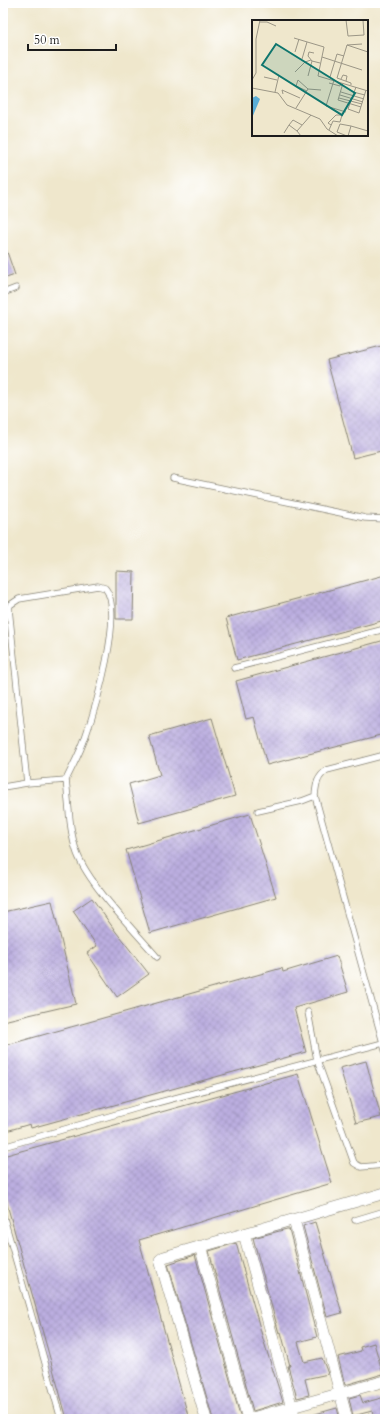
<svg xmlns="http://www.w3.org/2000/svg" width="388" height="1422" viewBox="0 0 388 1422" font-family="Cardo,serif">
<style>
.building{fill:url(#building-cross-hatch)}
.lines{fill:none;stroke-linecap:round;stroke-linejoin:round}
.service-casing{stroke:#868274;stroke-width:7}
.minor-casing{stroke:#868274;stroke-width:12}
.service{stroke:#fff;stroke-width:5.5}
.minor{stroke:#fff;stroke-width:11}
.inset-road{fill:none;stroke:#9b9686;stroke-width:1}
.view{fill:#0f766e;fill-opacity:0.15;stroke:#0f766e;stroke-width:2}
.inset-edge{fill:none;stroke:#1c1c1c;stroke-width:2}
</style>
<defs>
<pattern id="building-cross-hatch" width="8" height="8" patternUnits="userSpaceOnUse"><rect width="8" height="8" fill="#bbaee0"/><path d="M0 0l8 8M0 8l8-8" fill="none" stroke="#a095c0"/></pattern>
</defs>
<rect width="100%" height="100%" fill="#fff"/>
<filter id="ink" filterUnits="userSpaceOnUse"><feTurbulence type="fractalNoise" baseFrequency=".025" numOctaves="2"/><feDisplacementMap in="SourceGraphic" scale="8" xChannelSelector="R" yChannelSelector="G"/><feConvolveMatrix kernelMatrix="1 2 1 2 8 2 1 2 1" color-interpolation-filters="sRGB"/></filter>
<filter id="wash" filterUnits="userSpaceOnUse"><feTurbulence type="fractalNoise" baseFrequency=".012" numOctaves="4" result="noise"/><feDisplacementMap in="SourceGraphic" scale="16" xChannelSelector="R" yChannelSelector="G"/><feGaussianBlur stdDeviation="0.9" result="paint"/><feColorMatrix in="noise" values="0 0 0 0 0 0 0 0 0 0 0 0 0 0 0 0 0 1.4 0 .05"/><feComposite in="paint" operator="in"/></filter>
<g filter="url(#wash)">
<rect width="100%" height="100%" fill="#efe7cc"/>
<g id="blocks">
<path class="building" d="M3,246H5L15,275L3,279Z
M385,345V450L353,458L327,360Z
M116,571L134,572L133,619H116Z
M385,575V620L237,660L226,618Z
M385,640V734L267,765L254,717L246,719L236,681Z
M212,718L235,796L139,823L129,784L160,775L149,736Z
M250,814L276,897L150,933L126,850Z
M92,898L116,932L149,974L117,997L87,953L97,946L73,911Z
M52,901L76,1004L3,1021V912Z
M337,956L348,992L294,1008L306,1052L31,1128L30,1124L3,1132V1046L282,968L283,972Z
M366,1061L381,1117L356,1123L340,1068Z
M298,1074L332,1183L139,1240L189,1419H67L3,1190V1156Z
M315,1222L342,1313L327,1317L303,1226Z
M287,1229H289L317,1337L298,1342L304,1362L322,1358L328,1374L305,1379L309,1395L297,1398L288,1366H290L281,1332L279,1333L253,1238Z
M236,1243L263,1339L283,1402L253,1411L209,1251Z
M195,1255L241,1419H213L168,1264Z
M374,1343L383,1374L345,1385L338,1357L361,1351L360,1347Z
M360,1395L363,1403L385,1397V1419H374L372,1411L353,1416L349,1398Z
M337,1408L340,1419H309L308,1416Z"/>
</g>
</g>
<g filter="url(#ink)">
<use href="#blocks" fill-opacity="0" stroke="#868274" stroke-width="1"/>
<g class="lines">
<g class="service-casing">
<path id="service" d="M3,293L16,288
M173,478L365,518L385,519
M234,668L385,629
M385,755L327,770C317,777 316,784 315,796L385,1050
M27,783L9,609L10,605L19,599L98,586L105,588C125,611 95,710 85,738C80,753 72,767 66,780
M3,787L27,783L66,780C69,804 69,831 77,853C89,885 134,930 157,957
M258,811L302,801L315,796
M308,1012L317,1060L354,1163L361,1167L385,1165
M3,1147L141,1107L383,1043
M3,1215L61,1419
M355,1220L385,1211"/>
</g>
<g class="minor-casing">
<path id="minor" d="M294,1220L347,1419
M244,1234L295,1419
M200,1246L248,1419
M206,1419L160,1260L164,1257L385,1193
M249,1419L385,1381"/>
</g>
<use href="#service" class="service"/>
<use href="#minor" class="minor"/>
</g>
</g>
<g transform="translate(252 20)">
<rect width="116" height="116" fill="#efe7cc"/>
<path d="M4,76L8,79L0,98V78Z" fill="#5baed7"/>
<path class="inset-road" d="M94,0L96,16L112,15L111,0M8,2H15L24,6M42,18L72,27L66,56L116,71M95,25L110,24M43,32L47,19M62,33L57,32L56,36L60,41L68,43M70,37L110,50M50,39L55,22M43,52L53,42L59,40M56,56L60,41M12,57L25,60M78,57L85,34L92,36M89,59L91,55L95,56L94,61M0,60L4,53V19L8,0M82,60L74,86L94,92M77,63L88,66L89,63M91,63L86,80L109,87M99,65V63L85,58L95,25L116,32M104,67L96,89L107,93L114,70M0,68L26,73L35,85L68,99L75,109L86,116M55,71L44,66L46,60L56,69M23,72L27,55M89,72L112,79M101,72L113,75M31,74L30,70L48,78M88,75L111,82M87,78L110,84M44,88L56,69L69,70M37,105L41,100L50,105M77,110L81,101L88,102L90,95H84L76,103L79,105M32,113L37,105L45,111M49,116L45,111L59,95M95,116L85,112L88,104L99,106M96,116L99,106L116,111"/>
<path class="view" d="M24,24L103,73L90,95L10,45Z"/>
<rect width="116" height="116" class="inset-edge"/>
</g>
<rect width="388" height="1422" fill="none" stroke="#fff" stroke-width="16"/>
<path d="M28 44v6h88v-6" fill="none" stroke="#1c1c1c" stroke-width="2"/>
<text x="34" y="44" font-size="12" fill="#1c1c1c" stroke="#ffffff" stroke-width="3" paint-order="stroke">50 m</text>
</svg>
